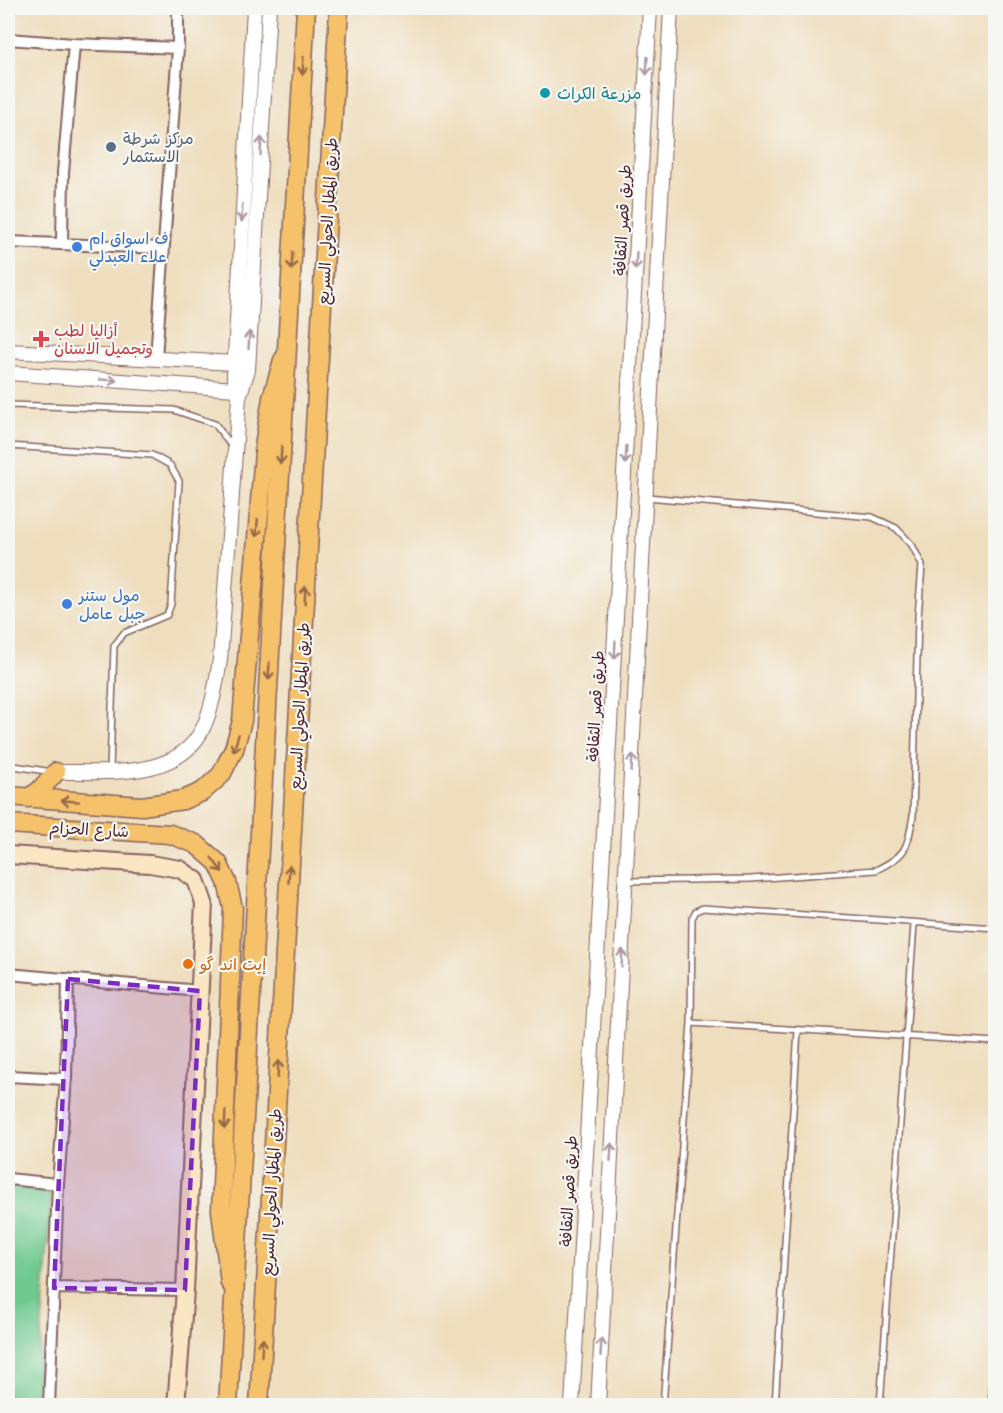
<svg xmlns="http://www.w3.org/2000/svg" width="1003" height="1413" viewBox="0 0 1003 1413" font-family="'Shantell Sans','Playpen Sans Arabic',sans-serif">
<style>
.green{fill:#70c98f;stroke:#5d745d;stroke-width:1.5}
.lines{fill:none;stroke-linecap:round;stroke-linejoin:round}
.service-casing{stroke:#84625e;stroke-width:8}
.minor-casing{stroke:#84625e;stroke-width:14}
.tertiary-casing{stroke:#84625e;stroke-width:16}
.secondary-casing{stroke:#84625e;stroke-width:20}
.primary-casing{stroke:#84625e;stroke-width:21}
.trunk-casing{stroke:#84625e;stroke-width:21}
.service{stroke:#fff;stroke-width:5}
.minor{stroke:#fff;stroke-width:10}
.tertiary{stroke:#fff;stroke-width:14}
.secondary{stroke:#fbe6c4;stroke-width:16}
.primary{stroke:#f5c16b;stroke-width:18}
.trunk{stroke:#f5c16b;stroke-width:18}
.oneway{stroke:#976848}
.oneway2{stroke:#ae9aa0}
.marked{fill:#7b2cbf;fill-opacity:0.2;stroke:#7b2cbf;stroke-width:4.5;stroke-dasharray:12 8;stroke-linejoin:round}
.culture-dot{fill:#0f9aa8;stroke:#f6f6f2;stroke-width:2}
.service-dot{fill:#5c6f8a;stroke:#f6f6f2;stroke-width:2}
.shop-dot{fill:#3f7fe0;stroke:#f6f6f2;stroke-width:2}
.health-dot{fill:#e0444e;stroke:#f6f6f2;stroke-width:2}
.food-dot{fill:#e8710a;stroke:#f6f6f2;stroke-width:2}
.labels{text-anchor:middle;stroke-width:4.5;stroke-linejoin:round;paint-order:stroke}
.culture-label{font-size:16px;fill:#0d838f;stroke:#f6f6f2;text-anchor:start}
.service-label{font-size:16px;fill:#4e5e75;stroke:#f6f6f2;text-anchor:start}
.street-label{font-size:16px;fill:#4a1f2b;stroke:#f6f6f2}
.shop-label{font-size:16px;fill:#366cbe;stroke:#f6f6f2;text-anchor:start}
.health-label{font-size:16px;fill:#be3a42;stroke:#f6f6f2;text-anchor:start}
.food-label{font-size:16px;fill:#c56008;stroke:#f6f6f2;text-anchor:start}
</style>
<rect width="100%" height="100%" fill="#f6f6f2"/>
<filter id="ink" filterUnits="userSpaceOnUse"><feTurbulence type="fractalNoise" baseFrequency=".0167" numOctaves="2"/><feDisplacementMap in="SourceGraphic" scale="12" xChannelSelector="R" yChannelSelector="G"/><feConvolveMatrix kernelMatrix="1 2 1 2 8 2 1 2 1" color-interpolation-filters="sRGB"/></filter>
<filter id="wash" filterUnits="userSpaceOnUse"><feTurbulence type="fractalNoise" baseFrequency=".008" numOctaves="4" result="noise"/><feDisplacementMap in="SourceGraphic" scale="24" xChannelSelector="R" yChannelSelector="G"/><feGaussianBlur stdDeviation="1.35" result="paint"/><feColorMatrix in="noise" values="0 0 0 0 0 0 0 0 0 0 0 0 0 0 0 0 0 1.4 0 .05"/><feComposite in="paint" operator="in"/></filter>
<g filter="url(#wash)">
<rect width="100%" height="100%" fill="#efdebe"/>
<path class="green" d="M8,1183L52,1186L36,1405H8Z"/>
</g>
<g filter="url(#ink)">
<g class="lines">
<g class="service-casing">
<path id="service" d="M8,405L174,410L215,424L232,447
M8,446L152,455L170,465L179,481L171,604L167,615L124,633L114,646L110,769
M8,765L52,772
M627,881L751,879L876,870C907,855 907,849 913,816L918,617L922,565L912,545L896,528L872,517L647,497
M691,1023L996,1042
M663,1406L691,1023L692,918L696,911L703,908L996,928
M775,1406L798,1030
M880,1406L914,924
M991,1406L996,1333"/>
</g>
<g class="minor-casing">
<path id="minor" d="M8,39L74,44L178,48
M8,242L163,248
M62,243L63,173L74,44
M156,358L178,48V8
M8,974L200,991
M8,1076L66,1079
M8,1179L58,1184
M54,1288L185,1290
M49,1406L58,1184L66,1079L68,979"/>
</g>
<g class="tertiary-casing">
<path id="tertiary" d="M8,351L235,363
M8,373L236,389
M239,397L234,375L254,8
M56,772C105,771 178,781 203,728C213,706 216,683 220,660L239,397L248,370L269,8
M572,1406L650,8
M598,1406L671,8"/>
</g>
<g class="secondary-casing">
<path id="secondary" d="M8,855L150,864L180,869L196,880L204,903L185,1290L176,1406"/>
</g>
<g class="primary-casing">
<path id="primary" d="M8,796L142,806L183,800L202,792L221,775L234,749L242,721L265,440L272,398L283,360
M28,798L39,791L56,772
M8,824L170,834L196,844L218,863L227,882L233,908L221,1211L230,1283"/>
</g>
<g class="trunk-casing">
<path id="trunk" d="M228,1406L306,8
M259,1406L339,8"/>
</g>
<use href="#service" class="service"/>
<use href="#minor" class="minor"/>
<use href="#tertiary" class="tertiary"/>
<use href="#secondary" class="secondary"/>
<use href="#primary" class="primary"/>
<use href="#trunk" class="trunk"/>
</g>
<defs><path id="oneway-shaft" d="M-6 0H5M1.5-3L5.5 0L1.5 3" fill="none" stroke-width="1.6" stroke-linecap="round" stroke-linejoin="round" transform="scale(1.5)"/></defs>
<g class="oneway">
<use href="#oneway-shaft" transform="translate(303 66) rotate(93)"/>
<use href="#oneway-shaft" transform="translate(292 261) rotate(93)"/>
<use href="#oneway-shaft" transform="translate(281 455) rotate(93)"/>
<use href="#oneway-shaft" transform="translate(257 528) rotate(95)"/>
<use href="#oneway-shaft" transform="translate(305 595) rotate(-87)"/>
<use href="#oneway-shaft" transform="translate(269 671) rotate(93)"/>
<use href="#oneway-shaft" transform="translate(236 743) rotate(107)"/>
<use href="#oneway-shaft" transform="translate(70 801) rotate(-176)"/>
<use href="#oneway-shaft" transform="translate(217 865) rotate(54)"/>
<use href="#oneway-shaft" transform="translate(289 874) rotate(-87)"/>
<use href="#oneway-shaft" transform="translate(278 1069) rotate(-87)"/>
<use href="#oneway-shaft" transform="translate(225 1120) rotate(92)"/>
<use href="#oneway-shaft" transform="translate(262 1347) rotate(-87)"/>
</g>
<g class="oneway2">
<use href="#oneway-shaft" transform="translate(647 66) rotate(93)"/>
<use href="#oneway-shaft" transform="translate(261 146) rotate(-87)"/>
<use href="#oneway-shaft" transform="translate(242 213) rotate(93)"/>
<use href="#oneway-shaft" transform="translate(636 261) rotate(93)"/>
<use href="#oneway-shaft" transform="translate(249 340) rotate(-87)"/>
<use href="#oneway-shaft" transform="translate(108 380) rotate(4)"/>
<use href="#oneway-shaft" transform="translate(626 455) rotate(93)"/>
<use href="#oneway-shaft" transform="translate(615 650) rotate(93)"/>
<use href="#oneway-shaft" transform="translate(632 763) rotate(-87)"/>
<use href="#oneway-shaft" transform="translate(622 958) rotate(-87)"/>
<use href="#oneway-shaft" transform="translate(611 1152) rotate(-87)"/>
<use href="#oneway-shaft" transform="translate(601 1347) rotate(-87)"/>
</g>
</g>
<path class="marked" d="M68,979L200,991L185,1290L54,1288Z"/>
<circle class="culture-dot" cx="545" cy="93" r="6"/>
<circle class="service-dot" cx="111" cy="147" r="6"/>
<g class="shop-dot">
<circle cx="77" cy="247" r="6"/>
<circle cx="67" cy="604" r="6"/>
</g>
<path class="health-dot" d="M38 330h6v6h6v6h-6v6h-6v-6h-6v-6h6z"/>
<circle class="food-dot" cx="188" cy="964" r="6"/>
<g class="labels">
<g class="culture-label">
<text x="557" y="99">مزرعة الكراث</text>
</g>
<g class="service-label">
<text x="123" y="144">مركز شرطة<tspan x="123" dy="18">الاستثمار</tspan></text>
</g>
<g class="street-label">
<text transform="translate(622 220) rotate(-87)" y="6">طريق قصر الثقافة</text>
<text transform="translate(327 221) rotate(-87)" y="6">طريق المطار الحولي السريع</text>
<text transform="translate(299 706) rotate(-87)" y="6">طريق المطار الحولي السريع</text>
<text transform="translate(595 706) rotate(-87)" y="6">طريق قصر الثقافة</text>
<text transform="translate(89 829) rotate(3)" y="6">شارع الحزام</text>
<text transform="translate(568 1191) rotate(-87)" y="6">طريق قصر الثقافة</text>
<text transform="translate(271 1192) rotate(-87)" y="6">طريق المطار الحولي السريع</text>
</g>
<g class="shop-label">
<text x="89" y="244">ف اسواق ام<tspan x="89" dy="18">علاء العبدلي</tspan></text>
<text x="79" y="601">مول ستنر<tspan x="79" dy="18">جبل عامل</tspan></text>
</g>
<g class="health-label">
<text x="54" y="336">أزاليا لطب<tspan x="54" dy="18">وتجميل الاسنان</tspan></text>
</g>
<g class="food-label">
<text x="200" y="970">إيت اند گو</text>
</g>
</g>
<rect width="1003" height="1413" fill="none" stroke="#f6f6f2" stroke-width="30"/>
</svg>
